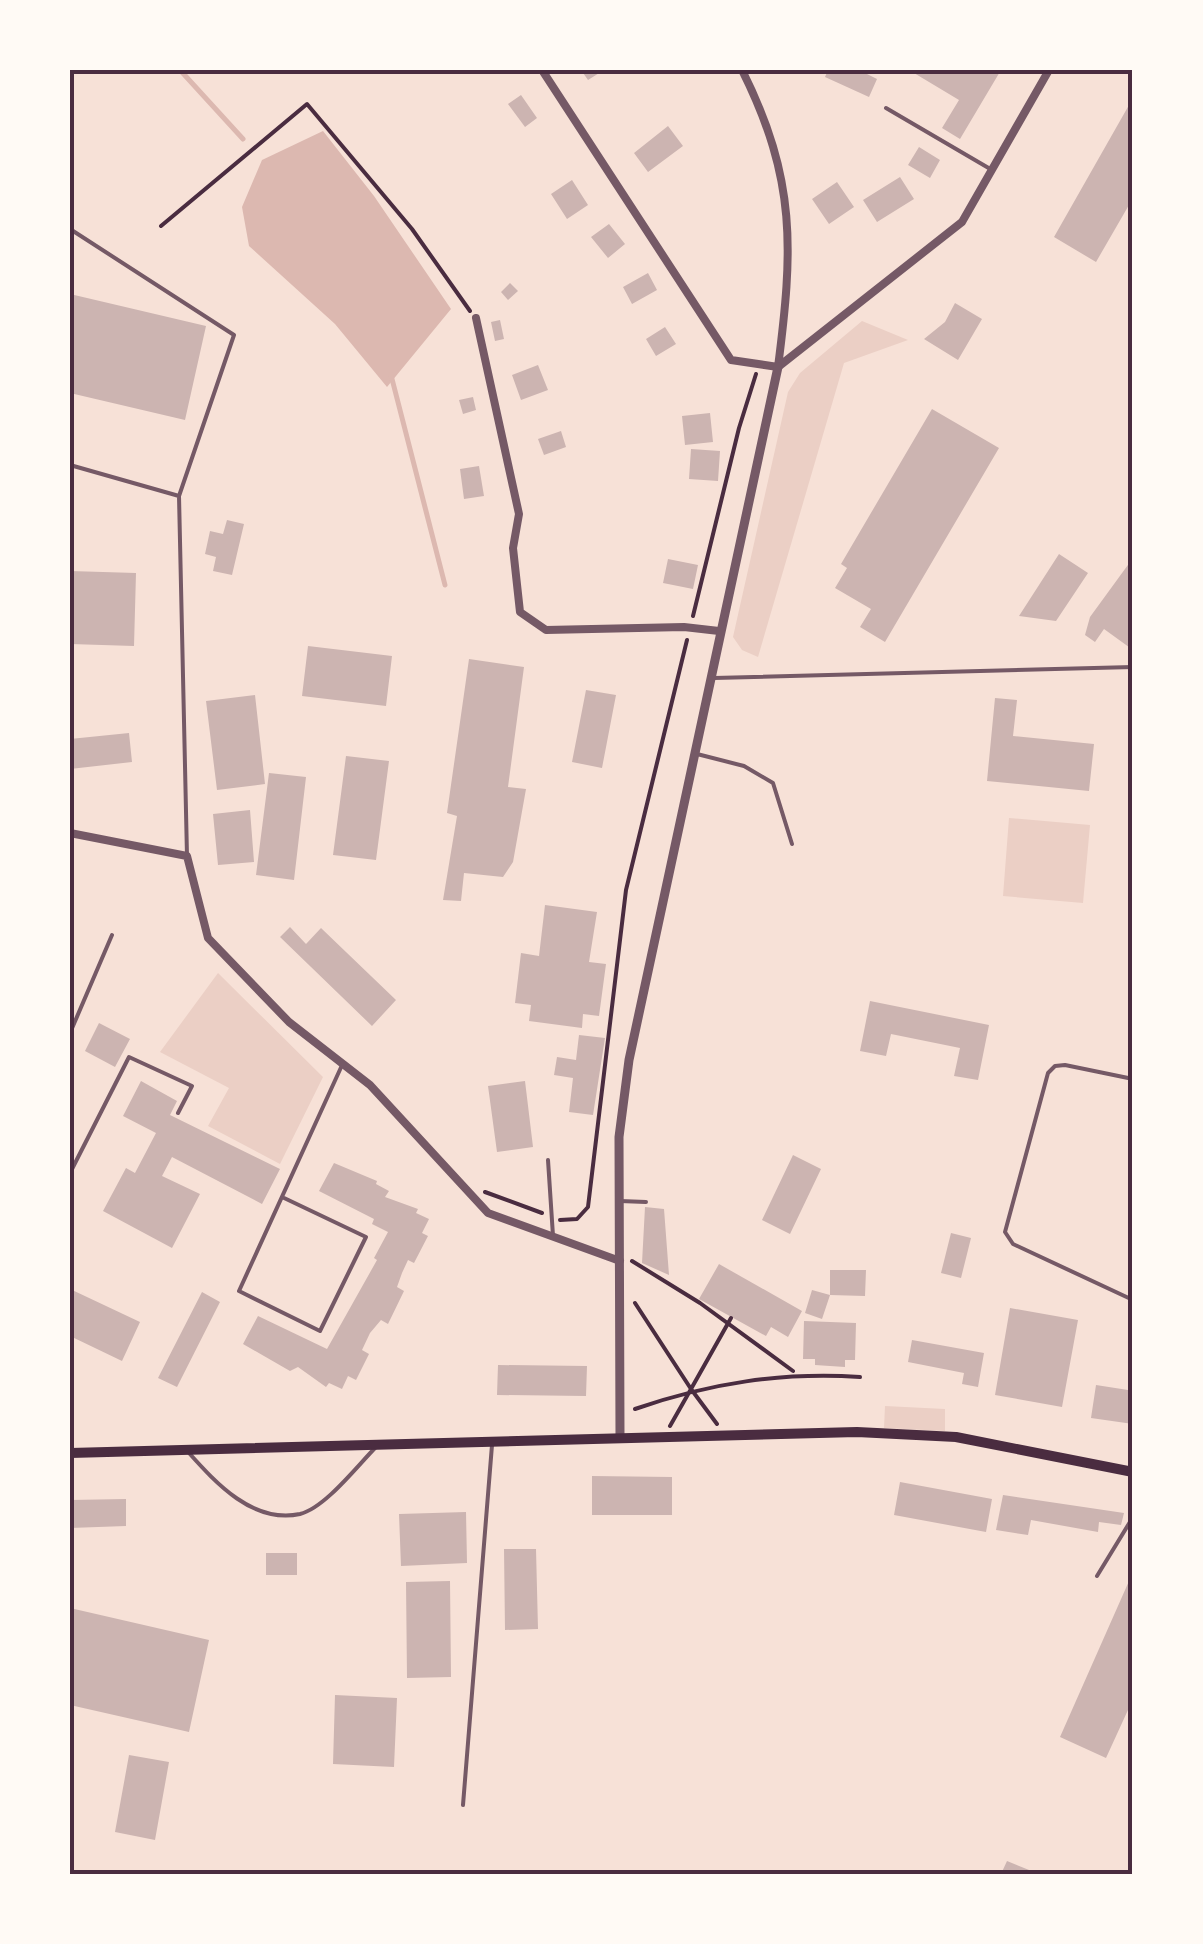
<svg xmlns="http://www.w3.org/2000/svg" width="1203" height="1944" viewBox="0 0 1203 1944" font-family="'PT Sans',sans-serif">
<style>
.green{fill:#ebcfc5}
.water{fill:#dcb8b0}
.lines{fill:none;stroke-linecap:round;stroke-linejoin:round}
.stream{stroke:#dcb8b0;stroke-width:5}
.building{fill:#ccb4b1}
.path{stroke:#4a2c40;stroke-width:4}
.service{stroke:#755966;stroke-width:4}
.minor{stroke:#755966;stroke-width:8}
.tertiary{stroke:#755966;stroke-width:9}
.secondary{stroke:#4a2c40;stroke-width:10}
.neatline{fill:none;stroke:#4a2c40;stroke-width:4}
</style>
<rect width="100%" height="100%" fill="#f7e1d7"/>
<path class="green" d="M862,321L908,340L844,363L758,657L742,650L733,637L788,392L800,373Z
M1009,818L1090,825L1083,903L1003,896Z
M218,973L323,1077L280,1164L208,1126L229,1088L160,1052Z
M885,1406L945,1409V1431L884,1428Z"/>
<path class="water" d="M323,131L374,196L451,309L387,387L335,324L249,246L242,207L262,160Z"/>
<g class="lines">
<path class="stream" d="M180,70L243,139
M391,375L445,585"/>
</g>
<path class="building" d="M581,70H604L588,80Z
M828,70H859L877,79L869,97L825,77Z
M909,70H1001L960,139L942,128L959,100Z
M521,95L537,118L525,127L508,104Z
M1133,98V198L1096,262L1054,237Z
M668,126L683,146L648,172L634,153Z
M919,147L940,160L930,178L908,165Z
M900,177L914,199L877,222L863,200Z
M572,180L588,205L567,219L551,194Z
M837,182L854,207L829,224L812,199Z
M609,224L625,244L608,258L591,237Z
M648,273L657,290L632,304L623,287Z
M510,283L518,291L508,300L501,292Z
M70,294L206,326L185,420L70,393Z
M955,303L982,319L958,360L924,339L945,322Z
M500,320L504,339L495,341L491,322Z
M665,327L676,344L656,356L646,339Z
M538,365L548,390L521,400L512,375Z
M473,397L476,410L463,414L459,400Z
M932,409L999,448L885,642L860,627L871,609L835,588L847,568L841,564Z
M710,413L713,442L685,445L682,416Z
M561,431L566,447L544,455L538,439Z
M691,449L720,451L718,481L689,479Z
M479,466L484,496L464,499L460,469Z
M227,520L244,524L232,575L213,571L216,557L205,554L210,531L223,534Z
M1059,554L1088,573L1056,621L1019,616Z
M1133,558V650L1104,629L1095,642L1085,635L1090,617Z
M668,559L698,565L693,589L663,583Z
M70,571L136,573L134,646L70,644Z
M308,646L392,656L386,706L302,696Z
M469,659L524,667L508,787L526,789L513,862L503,877L464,873L461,901L443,900L457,816L447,813Z
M586,690L616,695L602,768L572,762Z
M255,695L265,784L217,790L206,701Z
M995,698L1017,700L1013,736L1094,744L1089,791L987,781Z
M129,733L132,762L70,769V739Z
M346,756L389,761L376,860L333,855Z
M269,773L306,777L294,880L256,875Z
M250,810L254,862L218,865L213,814Z
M545,905L597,912L589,962L606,964L599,1016L583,1014L582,1028L529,1021L531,1005L515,1003L521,953L539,956Z
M290,927L306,944L321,928L396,1000L372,1026L280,937Z
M870,1001L989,1025L978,1080L954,1076L960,1048L891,1034L886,1056L860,1051Z
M99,1023L130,1039L115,1067L85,1051Z
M579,1035L605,1038L593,1115L569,1112L573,1078L554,1075L557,1057L576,1060Z
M141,1081L177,1101L170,1115L280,1169L262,1204L172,1157L162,1176L200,1194L172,1248L103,1211L126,1168L135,1173L156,1133L123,1116Z
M525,1081L533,1147L497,1152L488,1086Z
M793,1155L821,1169L790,1234L762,1220Z
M334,1163L377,1181L376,1184L389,1191L385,1197L418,1209L416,1213L429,1219L422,1233L428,1236L414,1263L408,1260L402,1273L397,1287L404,1291L388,1324L381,1320L370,1333L362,1350L369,1354L356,1380L348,1376L342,1389L329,1383L326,1387L298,1367L290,1371L243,1344L258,1316L327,1349L377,1260L374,1258L388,1232L372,1224L374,1219L319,1191Z
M645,1207L664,1209L669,1275L642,1263Z
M951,1233L971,1238L961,1278L941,1273Z
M719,1264L802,1311L788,1337L771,1327L766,1336L699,1299Z
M830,1270H866L865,1296L830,1295Z
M70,1289L140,1322L122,1361L70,1336Z
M812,1290L830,1295L822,1319L805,1313Z
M202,1292L220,1302L177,1387L158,1378Z
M1010,1308L1078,1320L1062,1407L995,1395Z
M804,1321L856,1323L855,1360H845V1367L815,1365V1359H803Z
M912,1340L984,1353L978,1387L962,1384L964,1373L908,1362Z
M498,1365L587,1366L586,1396L497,1395Z
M1131,1374L1133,1424L1091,1418L1096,1385L1128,1390Z
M592,1476L672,1477V1515H592Z
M900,1482L992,1499L986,1532L894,1515Z
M1003,1495L1124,1513L1121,1525L1099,1522L1098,1532L1031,1520L1028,1535L996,1530Z
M126,1499V1526L70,1528V1500Z
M466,1512L467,1563L401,1566L399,1514Z
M504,1549H536L538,1629L505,1630Z
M266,1553H297V1575H266Z
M1133,1572V1699L1106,1758L1060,1737Z
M450,1581L451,1677L407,1678L406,1582Z
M70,1608L209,1640L189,1732L70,1705Z
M335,1695L397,1698L394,1767L333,1764Z
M129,1755L169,1762L155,1840L115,1832Z
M1007,1861L1039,1874H1001Z"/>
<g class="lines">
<path class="path" d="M161,226L307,104L412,229L470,311
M693,616L739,428L756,374
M485,1192L542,1213
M560,1220L577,1219L588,1207L626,890L687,640
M632,1261L700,1303L793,1371
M635,1303L691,1389L731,1318
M635,1409C710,1383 781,1372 860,1377
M670,1426L691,1389L717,1424"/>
<path class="service" d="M886,108L992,170
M70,229L234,335L179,496L187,856
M70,465L179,496
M714,678L1133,667
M697,754L744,766L773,783L792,844
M70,1033L112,935
M1133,1079L1065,1065L1055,1066L1048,1073L1005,1232L1013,1244L1133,1300
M548,1160L553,1236
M70,1173L129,1057L192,1086L178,1113
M282,1197L366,1237L320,1331L239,1291L343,1063
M620,1201L646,1202
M189,1453C216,1483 253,1524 300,1514C325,1508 358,1465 376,1447
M1097,1576L1133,1517
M463,1805L492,1445"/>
<path class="minor" d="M542,70L731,360L778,367
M742,70C797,180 793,250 778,367
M476,318L519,514L513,548L520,612L546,630L684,627L719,631
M778,367L962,222L1049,70
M70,833L187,856L208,938L289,1022L370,1085L488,1213L620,1261"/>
<path class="tertiary" d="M620,1435L619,1137L629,1060L778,367"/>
<path class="secondary" d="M70,1453L857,1432L956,1437L1133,1472"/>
</g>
<rect width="1203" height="1944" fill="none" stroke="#fffaf5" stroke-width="145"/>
<rect x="72" y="72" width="1058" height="1800" class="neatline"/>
</svg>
